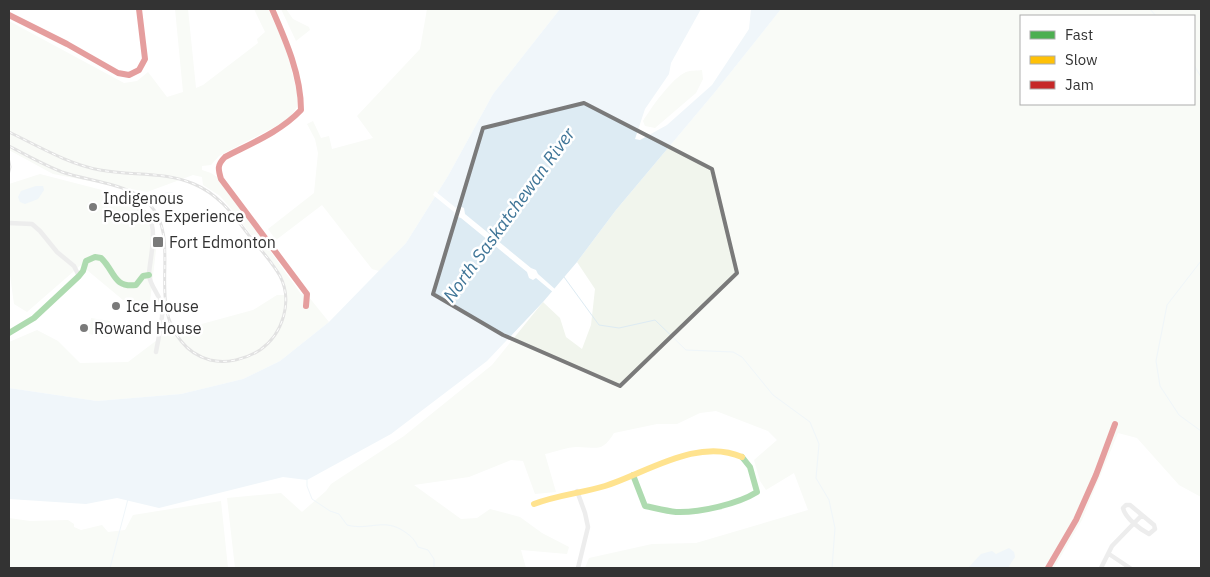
<svg xmlns="http://www.w3.org/2000/svg" width="1210" height="577" viewBox="0 0 1210 577" font-family="'IBM Plex Sans',sans-serif">
<style>
.green{fill:#f1f5ed;fill-rule:evenodd}
.water{fill:#ddebf3}
.pier{fill:#fff}
.lines{fill:none;stroke-linecap:round;stroke-linejoin:round}
.stream{stroke:#ddebf3;stroke-width:1}
.street{stroke:#d7d7d7;stroke-width:4.5}
.fast{stroke:#4caf50;stroke-width:6}
.slow{stroke:#ffc107;stroke-width:6}
.jam{stroke:#c62828;stroke-width:6}
.tram{stroke:#bebebe;stroke-width:1}
.rail-casing{stroke:#bebebe;stroke-width:3}
.rail{stroke:#fff;stroke-width:1;stroke-dasharray:4;stroke-linecap:butt}
.marked{fill:none;stroke:#7a7a7a;stroke-width:4;stroke-linejoin:round}
.poi-dot{fill:#7a7a7a;stroke:#fff;stroke-width:2}
.labels{text-anchor:middle;stroke-width:5;stroke-linejoin:round;paint-order:stroke}
.poi-label{font-size:16px;fill:#333;stroke:#fff;text-anchor:start}
.water-label{font-size:18px;font-style:italic;fill:#3f7597;stroke:#fff}
</style>
<rect width="100%" height="100%" fill="#fff"/>
<path class="green" d="M175,9H188L196,88L203,85L258,43L257,39L265,32L254,9H268L286,48L297,93V107L291,116L282,123L219,156L211,165L202,166V170L211,173L217,177L301,294L308,296L329,322L280,361L243,379L181,394L97,401L9,388V342L37,330L58,341L80,363L128,362L165,334L253,310L277,295H287L284,281L277,268L232,210L220,196L203,185L202,177L193,175L147,192L53,174L9,150V21L124,83L137,81L148,72L167,97L183,92Z
M281,9H286L293,19L309,27L310,30L296,41Z
M427,9H560L493,94L448,176L406,243L379,271L372,269L322,205L276,240L268,229L314,193L318,153L315,139L307,124L313,121L321,138L329,136L332,149L373,138L357,116L420,49Z
M781,9H1201V497L1179,485L1137,438L1118,433L1082,520L1054,568H585L589,558L652,544L696,543L808,510L794,473L766,490L760,481L754,460L777,440L768,431L716,411L700,413L677,424H657L614,433C602,453 597,447 577,447C567,447 555,452 545,454L556,492L535,494L523,461L511,460L469,477L414,485L461,519L477,518L490,509L520,517L542,533L569,547L567,554L521,550L526,568H235L227,498L281,493L302,512L326,491L331,484L404,436L492,365L543,302L560,318L566,337L582,349L591,325L595,289L577,262L616,210L715,92ZM1021,16H1194V104H1021Z
M702,70L703,79L696,93L655,128L645,126L643,121C651,108 672,78 686,72C691,70 697,71 702,70Z
M40,174L129,197L140,207L147,218L156,250L150,302L123,300L81,265L27,312L14,304L9,268V184Z
M91,318L110,321L108,337L89,334Z
M221,501L228,568H22L9,567V518L30,521L68,520L74,524V527L81,530L102,525L108,532L125,530L133,515Z"/>
<path class="water" d="M560,9H701L671,63L669,74L645,109L635,139L640,140L667,125L712,85L749,29L751,9H781L715,92L616,210L577,262L543,302L487,361L391,434L307,480L283,477L159,508L117,498L86,504L9,499V388L97,401L181,394L243,379L280,361L329,322L406,243L448,176L493,94Z
M36,186H43L44,190L38,199L25,204L20,202L18,197L21,191Z
M169,192L175,193L181,198L180,203L174,205L164,203L161,196L164,193Z
M1009,548L1014,552L1015,557L1009,566L1010,568H968L981,554L992,551L996,554Z"/>
<path class="pier" d="M435,191L456,208L459,206L464,208L465,214L531,268L536,270L538,274L556,290L554,293L536,278L533,280L529,278L527,272L461,218L455,216L454,212L433,195Z"/>
<g class="lines">
<path class="stream" d="M1150,9L1156,16
M1194,65L1201,77
M1201,261L1167,305L1156,361L1160,386L1179,415L1201,431
M564,277L599,325L619,328L655,320L686,350L733,352L742,357L773,395L810,422L819,444L816,478L829,500L835,528L832,568
M307,480V486L312,499L330,511L339,514L347,525C370,531 384,517 405,532C411,536 415,540 418,547L428,550L434,559V568
M110,568L128,499"/>
<path class="street" d="M139,209C162,218 150,255 149,274C149,285 160,295 162,306C164,318 158,339 156,352
M9,223L32,224L40,231L57,252L74,266L79,276
M577,491L585,513L588,527L578,568
M1126,505H1130L1154,525L1155,529L1149,534C1141,530 1125,518 1123,508Z
M1109,554L1130,568
M1101,568L1112,546L1142,515"/>
<path class="fast" d="M9,333L34,318L79,276L83,271L86,261L95,257L101,258C115,271 113,288 136,285L143,276L149,275
M633,475L645,506C655,508 666,511 676,512C699,513 738,504 757,492L750,467L742,457"/>
<path class="slow" d="M534,504C557,495 582,493 605,486C646,473 698,437 742,457"/>
<path class="jam" d="M272,9C286,41 301,75 301,110C280,132 252,143 225,157C217,165 218,169 221,179L307,294L306,306
M9,15L67,44L118,73L129,75L139,70L145,59L139,9
M1048,568L1076,520L1096,475L1115,424"/>
<path class="tram" d="M9,157L11,167L9,175"/>
<g class="rail-casing">
<path id="rail" d="M9,132C38,146 68,164 100,170C132,176 164,171 194,184C220,195 234,216 251,238C261,250 272,262 280,276C293,301 283,334 260,350C246,359 227,364 210,360C199,357 188,350 181,341C147,302 182,239 150,205C129,183 91,182 62,172C44,165 26,155 9,146"/>
</g>
<use href="#rail" class="rail"/>
</g>
<path d="M0 0H1210V577H0ZM584,103L712,169L737,273L620,386L503,335L433,294L483,128Z" fill="#fff" fill-opacity=".55" fill-rule="evenodd"/>
<path class="marked" d="M584,103L712,169L737,273L620,386L503,335L433,294L483,128Z"/>
<g class="poi-dot">
<circle cx="93" cy="207" r="5"/>
<rect x="152" y="236" width="12" height="12" rx="2.5"/>
<circle cx="116" cy="306" r="5"/>
<circle cx="84" cy="328" r="5"/>
</g>
<g class="labels">
<g class="poi-label">
<text x="103" y="204">Indigenous<tspan x="103" dy="18">Peoples Experience</tspan></text>
<text x="169" y="248">Fort Edmonton</text>
<text x="126" y="312">Ice House</text>
<text x="94" y="334">Rowand House</text>
</g>
<g class="water-label">
<text transform="translate(509 215) rotate(-54)" y="6">North Saskatchewan River</text>
</g>
</g>
<rect width="1210" height="577" fill="none" stroke="#333333" stroke-width="20"/>
<rect x="1020" y="15" width="175" height="90" fill="#ffffff" stroke="#adadad"/>
<rect x="1030" y="31" width="25" height="8" fill="#4caf50" stroke="#adadad"/>
<text x="1065" y="40" font-size="15" fill="#333333">Fast</text>
<rect x="1030" y="56" width="25" height="8" fill="#ffc107" stroke="#adadad"/>
<text x="1065" y="65" font-size="15" fill="#333333">Slow</text>
<rect x="1030" y="81" width="25" height="8" fill="#c62828" stroke="#adadad"/>
<text x="1065" y="90" font-size="15" fill="#333333">Jam</text>
</svg>
